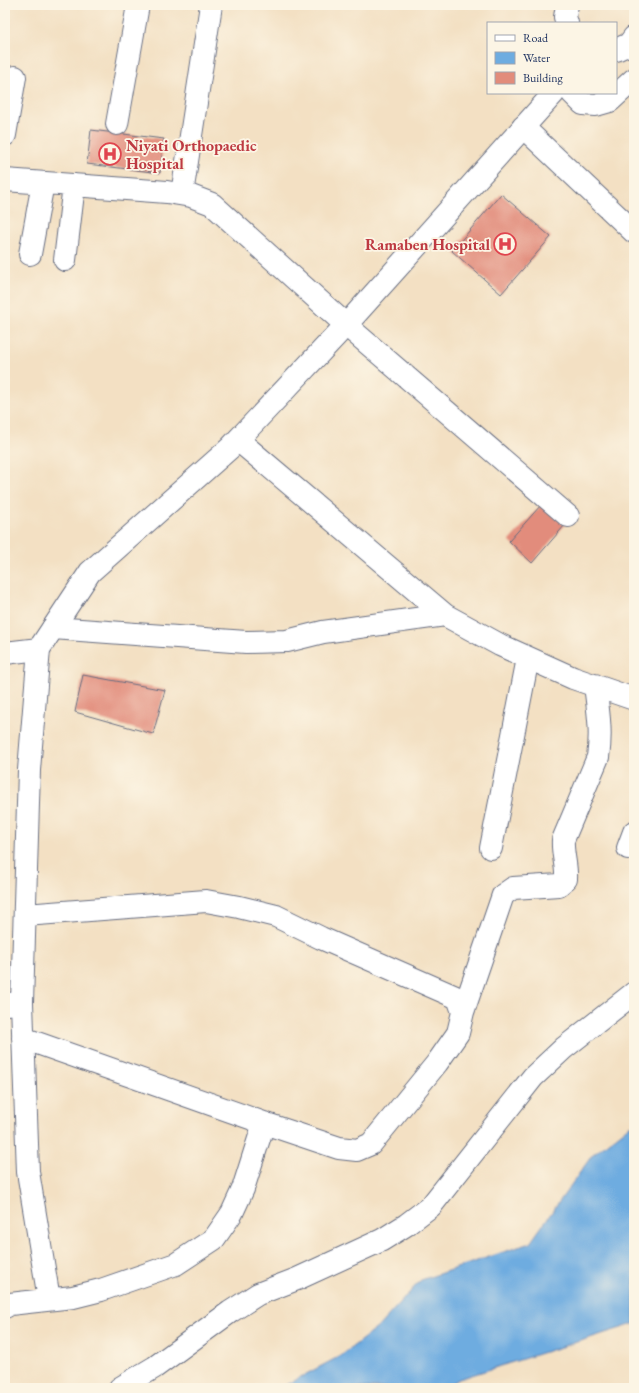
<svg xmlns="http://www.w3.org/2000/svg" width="639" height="1393" viewBox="0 0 639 1393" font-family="'EB Garamond',serif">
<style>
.water{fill:#6eace0;stroke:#446e9f}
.building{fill:#e28c7b}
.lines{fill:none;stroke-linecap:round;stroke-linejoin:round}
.minor-casing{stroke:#676d81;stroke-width:24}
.major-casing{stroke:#676d81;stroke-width:24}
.highway-casing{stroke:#676d81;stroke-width:24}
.minor{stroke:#fff;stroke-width:22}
.major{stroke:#fff;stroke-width:22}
.highway{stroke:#fff;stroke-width:22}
.labels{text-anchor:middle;stroke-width:3.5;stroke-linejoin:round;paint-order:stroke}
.health-label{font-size:16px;font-weight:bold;fill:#be3a42;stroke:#fcf5e5;text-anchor:start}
</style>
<rect width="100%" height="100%" fill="#fcf5e5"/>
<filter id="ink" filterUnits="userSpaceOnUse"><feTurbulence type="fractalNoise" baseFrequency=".025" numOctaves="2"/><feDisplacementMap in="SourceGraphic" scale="8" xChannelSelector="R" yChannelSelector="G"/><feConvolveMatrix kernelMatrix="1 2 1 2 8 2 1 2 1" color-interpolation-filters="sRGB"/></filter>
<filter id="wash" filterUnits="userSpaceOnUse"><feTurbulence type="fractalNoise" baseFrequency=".012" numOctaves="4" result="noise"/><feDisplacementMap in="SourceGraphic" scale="16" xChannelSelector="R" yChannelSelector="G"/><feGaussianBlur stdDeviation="0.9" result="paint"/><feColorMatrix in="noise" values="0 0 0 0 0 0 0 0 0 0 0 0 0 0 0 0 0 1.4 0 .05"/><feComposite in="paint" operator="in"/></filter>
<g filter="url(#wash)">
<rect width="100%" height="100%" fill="#f3e0c3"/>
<path class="water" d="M629,1126H634V1324L459,1379L444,1388H280L342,1355L377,1328L421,1280L530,1243L593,1154Z"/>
<g id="blocks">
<path class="building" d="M91,130L164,139L160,173L87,164Z
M501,194L551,237L501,294L452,251Z
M541,505L565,525L532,563L509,541Z
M83,675L165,690L153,734L75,712Z"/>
</g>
</g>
<g filter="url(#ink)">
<use href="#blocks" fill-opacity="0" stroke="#676d81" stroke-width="1"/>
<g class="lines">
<g class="minor-casing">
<path id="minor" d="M572,93L583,104L596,105L610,101L634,79
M117,124L138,5
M523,127L634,232
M5,135L15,77
M5,180L167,192L191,196L212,204L346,325L568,516
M182,194L211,5
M30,254L43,183
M65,260L74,185
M238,440L445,615L500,645L573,678L634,699
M53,628L246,642L287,641L323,632L445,615
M5,653L39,649
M491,848L528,658
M628,848L634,832
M22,1003L28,1172L49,1299
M463,1012L503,895L513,888L559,885L566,879C567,865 562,854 563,840L598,757C602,732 598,710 595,685
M23,1038L264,1123L339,1148L357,1150L371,1144L437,1063L458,1033L463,1012L458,998L321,938L276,916L239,907L206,901L25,915
M5,1307L10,1304L73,1297L101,1290L176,1264L214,1239L232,1213L243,1189L264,1123
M120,1388L155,1367L230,1312L258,1294L297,1279L382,1240L406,1225L431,1206L533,1077L564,1048L634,993"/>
</g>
<g class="major-casing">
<path id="major" d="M5,1004L22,1003L29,770L39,649L90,572L230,448L346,325L554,93"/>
</g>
<g class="highway-casing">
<path id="highway" d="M567,23L565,17L567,5
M616,50L629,44L634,37"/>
</g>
<use href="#minor" class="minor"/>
<use href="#major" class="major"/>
<use href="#highway" class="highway"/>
</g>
</g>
<defs>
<g id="hospital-ring" transform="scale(1.15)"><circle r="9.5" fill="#fcf5e5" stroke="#e0444e" stroke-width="1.5"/><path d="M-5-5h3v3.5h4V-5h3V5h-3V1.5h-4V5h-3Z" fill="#e0444e"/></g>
</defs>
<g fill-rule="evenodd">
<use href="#hospital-ring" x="110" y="154"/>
<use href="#hospital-ring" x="505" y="244"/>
</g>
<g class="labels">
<g class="health-label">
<text x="126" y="151">Niyati Orthopaedic<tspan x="126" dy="18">Hospital</tspan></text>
<text x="490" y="250" text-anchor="end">Ramaben Hospital</text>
</g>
</g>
<rect width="639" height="1393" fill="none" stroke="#fcf5e5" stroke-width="20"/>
<rect x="487" y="22" width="130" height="72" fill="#fcf5e5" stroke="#a2a6af"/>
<rect x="495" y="35" width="20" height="6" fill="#ffffff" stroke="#a2a6af"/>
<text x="523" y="42" font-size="12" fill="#1b2f5e">Road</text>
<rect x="495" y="52" width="20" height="12" fill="#6eace0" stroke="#a2a6af"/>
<text x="523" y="62" font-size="12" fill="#1b2f5e">Water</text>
<rect x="495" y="72" width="20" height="12" fill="#e28c7b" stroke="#a2a6af"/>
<text x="523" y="82" font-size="12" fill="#1b2f5e">Building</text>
</svg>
